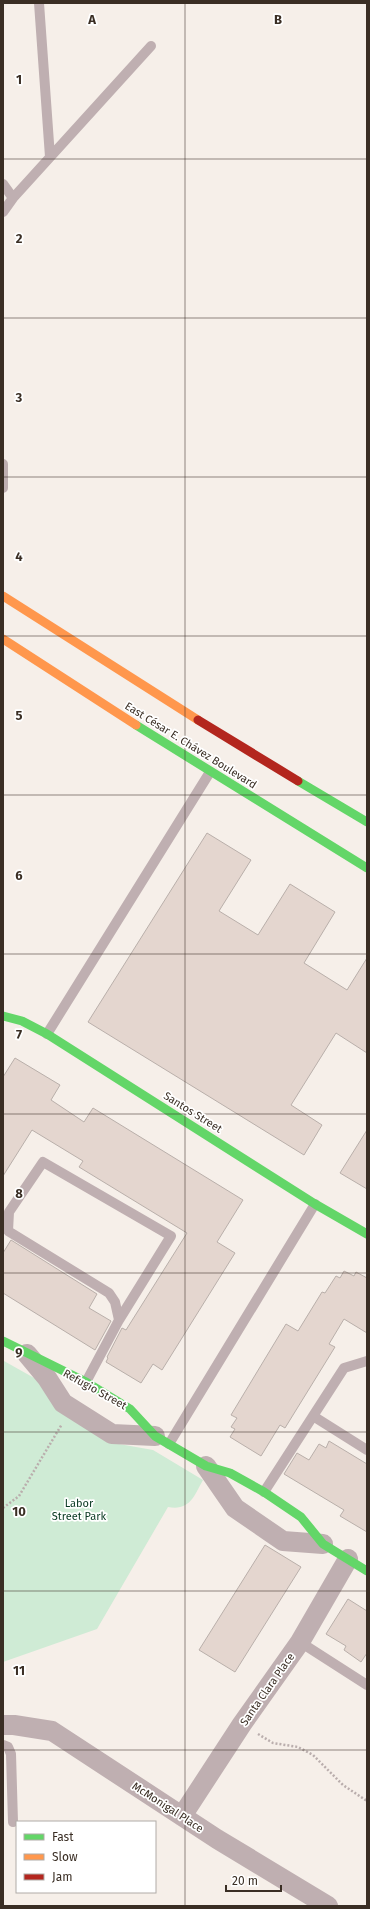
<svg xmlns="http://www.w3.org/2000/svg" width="370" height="1909" viewBox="0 0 370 1909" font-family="'Fira Sans',sans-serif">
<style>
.green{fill:#cfebd5}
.building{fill:#e4d6cf;stroke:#b9afaa}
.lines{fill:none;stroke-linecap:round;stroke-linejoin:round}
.path{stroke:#baaead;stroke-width:2.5;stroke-dasharray:2 2;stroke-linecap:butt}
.lane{stroke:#bfafb1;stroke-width:10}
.street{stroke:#bfafb1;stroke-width:20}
.fast{stroke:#63d668;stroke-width:9}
.slow{stroke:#ff974d;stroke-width:9}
.jam{stroke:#b3261e;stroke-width:9}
.grid{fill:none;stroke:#3a2e24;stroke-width:1;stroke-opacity:0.55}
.labels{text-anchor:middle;stroke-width:3.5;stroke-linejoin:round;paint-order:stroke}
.street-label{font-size:11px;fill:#3a2e24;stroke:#fff}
.park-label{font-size:11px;fill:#083821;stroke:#fff}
.grid-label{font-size:13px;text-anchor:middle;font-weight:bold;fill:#3a2e24;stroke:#fff;stroke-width:3.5;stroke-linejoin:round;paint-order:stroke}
</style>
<rect width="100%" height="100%" fill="#f6efe9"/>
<path class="green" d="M4,1361L36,1379L119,1444L153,1450L203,1480C194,1496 190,1511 168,1507L97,1629L3,1662Z"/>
<path class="building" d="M207,833L251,860L219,911L258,935L290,884L335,912L304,963L347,990L367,958V1053L336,1033L291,1105L322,1125L304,1155L88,1022Z
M15,1058L60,1085L51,1100L84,1122L93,1108L243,1200L217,1242L235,1253L162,1370L153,1364L141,1383L106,1362L108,1358L107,1357L122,1328L126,1330L187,1233L79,1167L83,1161L32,1130L3,1176V1077Z
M367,1130V1189L340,1173Z
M11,1240L97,1294L89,1308L111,1321L95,1350L3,1293V1253Z
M344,1271L354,1276L356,1272L367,1278V1333L344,1319L329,1344L335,1347L285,1428L280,1425L261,1456L230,1437L235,1429L231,1427L237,1418L231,1415L286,1324L298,1331L322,1292L325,1293L336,1276L340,1278Z
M329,1441L367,1464V1532L340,1516L344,1510L284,1474L297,1453L309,1460L319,1444L326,1448Z
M265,1545L301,1567L235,1672L199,1650Z
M348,1599L367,1611V1653L361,1662L344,1650L346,1646L326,1634Z"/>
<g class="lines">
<path class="path" d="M3,1508L19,1496L62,1424
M258,1734L273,1743L298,1747L313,1755L343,1785L367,1801"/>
<path class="lane" d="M39,3L50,157
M3,184L13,198L3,212
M13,198L151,46
M3,464V488
M47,1034L210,772
M86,1382L119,1320L171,1236L43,1162L9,1212L8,1231L109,1293L115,1302L119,1320
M313,1416L367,1450
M169,1444L315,1204
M264,1492L344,1368L367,1361
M300,1642L367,1685
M3,1745L8,1747L11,1754L13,1822"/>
<path class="street" d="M27,1354L47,1378L63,1403L112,1434L155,1436
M206,1466L235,1508L283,1541L323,1544
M3,1725H14L52,1731L217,1839L328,1906
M182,1816L242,1724L300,1642L348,1559"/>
<path class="fast" d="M136,725L367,868
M298,781L367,822
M3,1016L22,1021L47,1034L315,1204L367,1234
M3,1341L86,1382L130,1409L155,1436L206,1466L230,1473L264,1492L301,1517L323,1544L367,1571"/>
<path class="slow" d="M3,596L198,720
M3,639L136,725"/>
<path class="jam" d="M198,720L298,781"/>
</g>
<path class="grid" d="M185,3V1906M3,159H367M3,318H367M3,477H367M3,636H367M3,795H367M3,954H367M3,1114H367M3,1273H367M3,1432H367M3,1591H367M3,1750H367"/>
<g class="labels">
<g class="street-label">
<text transform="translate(191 745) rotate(32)" y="4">East César E. Chávez Boulevard</text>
<text transform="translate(193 1112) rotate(32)" y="4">Santos Street</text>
<text transform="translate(95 1389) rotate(29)" y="4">Refugio Street</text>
<text transform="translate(267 1689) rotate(-55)" y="4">Santa Clara Place</text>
<text transform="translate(168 1807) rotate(33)" y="4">McMonigal Place</text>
</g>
<g class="park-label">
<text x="79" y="1507">Labor<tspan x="79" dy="13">Street Park</tspan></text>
</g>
</g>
<g class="grid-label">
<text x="92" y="24">A</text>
<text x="278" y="24">B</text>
<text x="19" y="84">1</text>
<text x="19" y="243">2</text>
<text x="19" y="402">3</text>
<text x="19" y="561">4</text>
<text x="19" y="720">5</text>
<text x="19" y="880">6</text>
<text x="19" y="1039">7</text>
<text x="19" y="1198">8</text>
<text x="19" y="1357">9</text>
<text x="19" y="1516">10</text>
<text x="19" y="1675">11</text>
</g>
<rect width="370" height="1909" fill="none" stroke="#3a2e24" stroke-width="8"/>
<rect x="16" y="1821" width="140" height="72" fill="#ffffff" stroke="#b0aba7"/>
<rect x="24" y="1834" width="20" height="6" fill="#63d668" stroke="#b0aba7"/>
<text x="52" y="1841" font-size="12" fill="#3a2e24">Fast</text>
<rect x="24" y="1854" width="20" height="6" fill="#ff974d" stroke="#b0aba7"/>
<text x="52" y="1861" font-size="12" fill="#3a2e24">Slow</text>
<rect x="24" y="1874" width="20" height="6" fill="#b3261e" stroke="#b0aba7"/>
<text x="52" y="1881" font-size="12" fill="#3a2e24">Jam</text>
<path d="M226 1885v6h55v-6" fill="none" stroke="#3a2e24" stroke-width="2"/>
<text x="232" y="1885" font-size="12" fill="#3a2e24" stroke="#ffffff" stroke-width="3" paint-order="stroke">20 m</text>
</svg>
